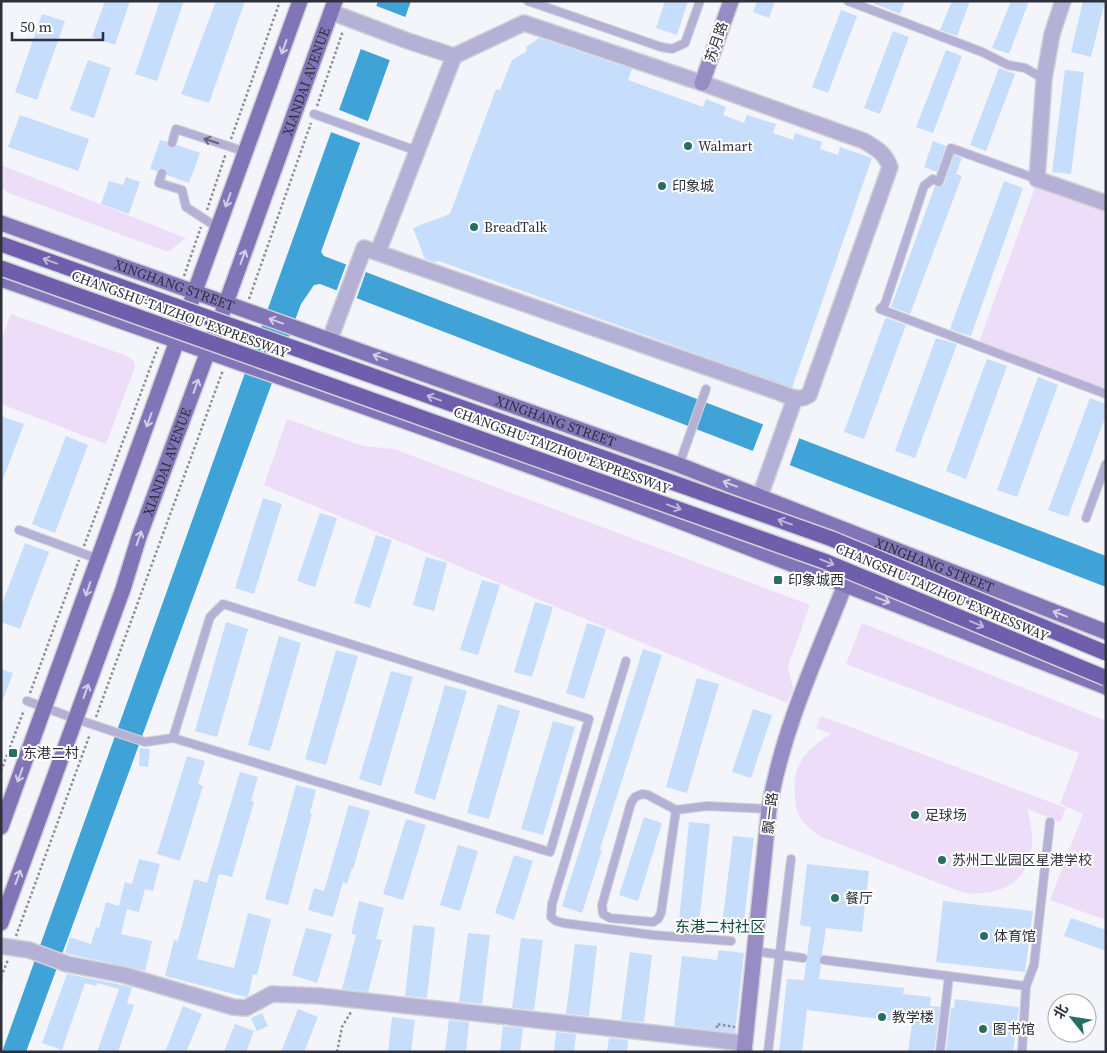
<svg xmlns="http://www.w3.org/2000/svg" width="1107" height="1053" viewBox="0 0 1107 1053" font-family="'Source Serif 4','Noto Sans SC',serif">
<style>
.green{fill:#edddf8}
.water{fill:#40a3d7}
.pier{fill:#f3f5fa}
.building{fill:#c6ddfb}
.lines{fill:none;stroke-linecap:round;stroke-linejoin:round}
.lane-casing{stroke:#d0d2d8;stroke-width:10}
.street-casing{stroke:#d0d2d8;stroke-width:18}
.secondary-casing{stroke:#d0d2d8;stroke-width:18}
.primary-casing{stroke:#d0d2d8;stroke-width:18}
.path{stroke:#8c8e96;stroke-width:2.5;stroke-dasharray:2.5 2.5;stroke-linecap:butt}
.lane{stroke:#b5b0d5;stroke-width:8}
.street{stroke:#b5b0d5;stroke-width:15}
.secondary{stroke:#978dc4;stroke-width:15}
.primary{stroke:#8174b7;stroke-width:15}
.highway-bridge-casing{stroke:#d0d2d8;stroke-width:18;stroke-linecap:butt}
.highway-bridge{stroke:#6f5eab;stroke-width:15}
.oneway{stroke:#d3cee6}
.oneway2{stroke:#646379}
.oneway3{stroke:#beb7d9}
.poi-dot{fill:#286e62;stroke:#fff;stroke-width:2}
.labels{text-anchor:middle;stroke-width:4;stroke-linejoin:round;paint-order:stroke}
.street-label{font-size:14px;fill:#2e303b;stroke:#fff}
.poi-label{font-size:14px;fill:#2e303b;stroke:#fff;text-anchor:start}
.neighbourhood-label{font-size:15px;fill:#104a41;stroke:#fff}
</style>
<rect width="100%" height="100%" fill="#f3f5fa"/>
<path class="green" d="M1,165L186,238L168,252L9,193L1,187Z
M1037,182L1106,207V391L978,345Z
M11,314L127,356L134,361L135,367L106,444L1,404V340Z
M287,419L363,446L394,449L810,605L788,666L793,689L787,703L264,485Z
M862,623L1106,721V920L1050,900L1083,814L1060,804L1079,753L846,664Z
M821,716L1066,808L1060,822L1027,809C1043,860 1021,899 964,893L819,836C814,831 806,826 802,820C796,812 795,804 795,794C792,764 807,749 831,734L816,728Z"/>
<path class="water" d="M378,1H411L321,252L324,256L1106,556V587L320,284L314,285L301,304L26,1052H2Z"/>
<path class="pier" d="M374,5L408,18L392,61L358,48Z
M337,109L370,122L363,144L328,131Z
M347,262L367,269L356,300L336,292Z
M764,422L800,436L789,467L752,453Z"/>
<path class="building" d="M105,1H130L115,45L92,37Z
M160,1H184L157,81L135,74Z
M216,1H245L209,103L181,94Z
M665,1H688L677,35L656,28Z
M757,1H775L769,18L753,12Z
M868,1H905L900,14Z
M952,1H970L957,36L940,30Z
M1011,1H1029L1009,54L992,48Z
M1083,1H1105L1091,57L1071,52Z
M841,10L857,16L828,93L812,87Z
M42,14L65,21L37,100L15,92Z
M893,31L909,37L880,114L864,108Z
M539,38L632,69L628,80L703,107L706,99L726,107L723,115L744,123L747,115L776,124L773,133L793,140L795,133L822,142L820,149L838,155L840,147L872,158L792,388L439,261L434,262L425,259L413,228L450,214L496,89L500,90L512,60L527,51L526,47Z
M946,50L962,56L933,133L916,127Z
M88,60L111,68L94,118L70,110Z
M999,68L1015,74L986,151L970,145Z
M1065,70L1084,72L1071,174L1052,172Z
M20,115L89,139L78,171L8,147Z
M160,140L167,142V145L170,148H174L177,145L200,153L189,183L167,175V171L164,168H160L157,171L150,169Z
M933,141L946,146L937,172L924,167Z
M954,155L962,158L956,174L962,176L910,314L891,307L935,186L940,187L944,184Z
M126,177L140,182L129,214L101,204L109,181L123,185Z
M1004,181L1023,188L971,336L960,333L950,329Z
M887,318L906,325L864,439L844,432L885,319Z
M936,338L957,344L915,458L895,451Z
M987,359L1007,366L966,479L946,471Z
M1038,377L1058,385L1017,497L997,490Z
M1090,398L1106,404V415L1068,517L1048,510Z
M1,416L24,424L2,482H1Z
M66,436L88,445L55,533L32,524Z
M263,498L282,504L254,594L235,588Z
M320,513L337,518L315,587L297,581Z
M376,535L392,540L370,608L354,603Z
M25,543L49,552L20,629L1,622V607Z
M426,557L447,563L434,611L413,605Z
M482,580L500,585L478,655L460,650Z
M535,602L553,607L532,677L514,672Z
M226,622L248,629L217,737L195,731Z
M587,623L606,629L584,699L566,693Z
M279,636L301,643L270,751L248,745Z
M643,649L662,655L600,849L602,850L582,913L562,906Z
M336,650L358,656L326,765L305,759Z
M1,669L13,673L2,702H1Z
M391,671L413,677L381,786L359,779Z
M697,678L719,684L687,793L666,787Z
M445,685L467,691L435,800L414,793Z
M498,704L520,711L489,819L467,813Z
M753,709L772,715L751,778L732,772Z
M553,721L575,727L543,835L521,829Z
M140,748L150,749L148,767L139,766Z
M187,756L205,761L198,784L203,786L180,861L157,854Z
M240,772L258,777L251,801L254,802L232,877L219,874L197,959L234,968L248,913L271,919L257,975L253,974L248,997H246L165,976L174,940L178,941L194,879L207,883Z
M296,785L316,790L310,813L312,814L288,905L265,899Z
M349,805L370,811L353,869L352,868L347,884L343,882L333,917L308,910L314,888L324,891Z
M644,817L662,823L638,901L619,895Z
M406,819L426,825L403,900L383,894Z
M689,822L710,824L698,933L678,931Z
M733,836L754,838L744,920L723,917Z
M458,845L478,851L460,911L440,905Z
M514,855L533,861L514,920L495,913Z
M139,859L160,864L153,891L145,889L139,912L127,909L121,934L152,941L145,971L65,953L70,937L91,944L96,927L99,928L106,902L119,906L125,882L132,884Z
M807,864L869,871L862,932L826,928L822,955L819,959L821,965L819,979L904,988L903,994L931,997L930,1006L940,1007L934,1052H908L912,1023L807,1010L802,1052H779L787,979L804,980L806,963L808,959L807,955L811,927L800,925Z
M359,901L384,908L376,939L382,940L368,992L342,989L356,935L352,934V930Z
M943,901L1033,911L1025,972L936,962Z
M1071,918L1106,930V951L1064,936Z
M413,925L435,927L427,998L405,996Z
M306,928L332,934L317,983L292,975Z
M468,933L490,935L482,1004L459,1002Z
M521,938L543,940L534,1010L512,1008Z
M575,944L597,946L589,1016L566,1014Z
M719,950L744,953L735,1033L674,1026L682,956L717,960Z
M630,952L652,955L644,1022L621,1020Z
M67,974L132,987L127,1003L134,1005L118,1052H97L119,989L97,983L96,986L85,983L62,1050L42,1043Z
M955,999L1019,1007L1013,1052H946L951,1008H954Z
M183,1006L202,1014L186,1052H165Z
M298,1009L318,1017L304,1052H281Z
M262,1013L268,1026L257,1031L251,1018Z
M392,1017L415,1020L411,1052H388Z
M449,1020L469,1022L466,1052H445Z
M235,1024L254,1031L246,1052H224Z
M503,1026L523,1028L520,1052H500Z
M556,1032L576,1034L574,1052H554Z
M609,1038L628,1040L627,1052H607Z"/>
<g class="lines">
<g class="lane-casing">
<path id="lane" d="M528,1L661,47L672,49L685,43L700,1
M848,1L982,52L1008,65L1025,68L1044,79
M314,114L417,151
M172,143L176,129L246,152
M162,173L159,183L182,190L186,207L218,228
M1037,179L951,148L939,182L933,179L924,186L885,304L880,309L1106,394
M679,465L706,389
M1086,518L1106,464
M19,530L98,559
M626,661L552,904L551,917L556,921L563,923L653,935L731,941
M27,701L76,719L145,742L173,738L550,852L589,719L223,604L210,617L173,738
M642,794L648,795L676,810L661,913L658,919L653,922L610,918L603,914L602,905L631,803L635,797Z
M676,810L707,806L769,809
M754,951L803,958
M824,960L1026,986
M768,1052L791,859
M940,1052L949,976
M1022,1052L1026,986L1034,965L1050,822"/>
</g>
<g class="street-casing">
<path id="street" d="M1063,1L1052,34L1044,79L1037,179L1106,203
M331,12L408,41L454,56
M330,339L364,248L778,392C788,396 799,402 809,395L890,167C885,153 876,148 864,141L702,83L524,23L454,56L378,252
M760,496L795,398
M1,946L29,950L67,964L124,975L233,1007L246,1008L272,994L320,996L744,1043"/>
</g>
<g class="secondary-casing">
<path id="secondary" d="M702,83L731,1
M744,1052L769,809C782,731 816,658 845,585"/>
</g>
<g class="primary-casing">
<g id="primary">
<path id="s1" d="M1,223L679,465L1106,632"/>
<path d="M1,279C206,351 411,422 615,497C779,558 942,623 1106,687"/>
<path d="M1,827L300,1"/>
<path id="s2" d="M1,923L123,589L139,537L226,303L335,1"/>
</g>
</g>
<path class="path" d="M317,106L343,31
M231,139L280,1
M207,210L226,153
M184,276L201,227
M249,299L311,123
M84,546L158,347
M30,693L79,560
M96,717L223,370
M1,771L24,710
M16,936L90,734
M1,977L8,960
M717,1028V1024L735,1027
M337,1052L342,1027L351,1012"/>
<use href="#lane" class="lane"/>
<use href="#street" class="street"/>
<use href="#secondary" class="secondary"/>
<use href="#primary" class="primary"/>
<g class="highway-bridge-casing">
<path id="highway-bridge" d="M1,244L832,539L1106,653
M1,268L824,561L1106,678"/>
</g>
<use href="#highway-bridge" class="highway-bridge"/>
</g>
<defs><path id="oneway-shaft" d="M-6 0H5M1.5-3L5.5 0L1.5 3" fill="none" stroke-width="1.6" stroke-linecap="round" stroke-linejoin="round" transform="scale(1.25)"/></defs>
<g class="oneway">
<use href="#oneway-shaft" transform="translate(284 47) rotate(110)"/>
<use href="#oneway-shaft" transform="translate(228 200) rotate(110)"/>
<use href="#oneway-shaft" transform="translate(243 257) rotate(-70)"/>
<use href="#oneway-shaft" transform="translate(276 321) rotate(-160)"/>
<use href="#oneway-shaft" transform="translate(380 357) rotate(-160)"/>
<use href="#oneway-shaft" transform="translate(196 386) rotate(-70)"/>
<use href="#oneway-shaft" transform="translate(149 420) rotate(110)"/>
<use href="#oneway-shaft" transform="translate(730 484) rotate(-159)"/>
<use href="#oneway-shaft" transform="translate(139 538) rotate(-71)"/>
<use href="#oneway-shaft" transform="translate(88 589) rotate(109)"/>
<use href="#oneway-shaft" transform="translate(883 600) rotate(21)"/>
<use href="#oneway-shaft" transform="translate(1060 614) rotate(-159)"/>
<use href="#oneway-shaft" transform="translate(86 691) rotate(-70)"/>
<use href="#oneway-shaft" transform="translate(20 775) rotate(110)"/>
<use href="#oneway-shaft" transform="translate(18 877) rotate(-70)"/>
</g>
<use class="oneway2" href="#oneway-shaft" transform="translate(211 141) rotate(-162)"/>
<g class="oneway3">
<use href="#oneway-shaft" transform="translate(50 261) rotate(-160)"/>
<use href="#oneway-shaft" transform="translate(434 398) rotate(-160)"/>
<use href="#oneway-shaft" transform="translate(674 507) rotate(20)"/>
<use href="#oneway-shaft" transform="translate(785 522) rotate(-160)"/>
<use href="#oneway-shaft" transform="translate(827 562) rotate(22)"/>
<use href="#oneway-shaft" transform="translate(977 624) rotate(23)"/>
</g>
<g class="poi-dot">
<circle cx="688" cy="146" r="5"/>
<circle cx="662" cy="186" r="5"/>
<circle cx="474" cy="227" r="5"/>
<rect x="773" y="575" width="10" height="10" rx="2.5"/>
<rect x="8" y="748" width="10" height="10" rx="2.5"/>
<circle cx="915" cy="815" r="5"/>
<circle cx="942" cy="860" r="5"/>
<circle cx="835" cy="898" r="5"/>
<circle cx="984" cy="936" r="5"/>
<circle cx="882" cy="1017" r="5"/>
<circle cx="983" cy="1029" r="5"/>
</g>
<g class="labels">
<g class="street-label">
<text transform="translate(716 42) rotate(-71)" y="5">苏月路</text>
<text dy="5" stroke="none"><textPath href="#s2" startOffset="895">XIANDAI AVENUE</textPath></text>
<text dy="5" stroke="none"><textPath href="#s1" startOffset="184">XINGHANG STREET</textPath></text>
<text transform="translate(180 314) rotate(20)" y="5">CHANGSHU-TAIZHOU EXPRESSWAY</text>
<text dy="5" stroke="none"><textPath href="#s1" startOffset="589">XINGHANG STREET</textPath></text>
<text transform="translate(562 450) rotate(20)" y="5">CHANGSHU-TAIZHOU EXPRESSWAY</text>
<text dy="5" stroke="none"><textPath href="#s2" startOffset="490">XIANDAI AVENUE</textPath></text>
<text dy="5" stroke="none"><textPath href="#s1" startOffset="994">XINGHANG STREET</textPath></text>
<text transform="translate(942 592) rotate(23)" y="5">CHANGSHU-TAIZHOU EXPRESSWAY</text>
<text transform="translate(770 813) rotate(-83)" y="5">飘一路</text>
</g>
<g class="poi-label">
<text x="698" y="151">Walmart</text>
<text x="672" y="191">印象城</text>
<text x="484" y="232">BreadTalk</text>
<text x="788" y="585">印象城西</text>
<text x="23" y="758">东港二村</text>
<text x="925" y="820">足球场</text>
<text x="952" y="865">苏州工业园区星港学校</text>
<text x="845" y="903">餐厅</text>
<text x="994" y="941">体育馆</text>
<text x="892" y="1022">教学楼</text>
<text x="993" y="1034">图书馆</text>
</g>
<g class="neighbourhood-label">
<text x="720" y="932">东港二村社区</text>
</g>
</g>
<rect width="1107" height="1053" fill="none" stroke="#2e303b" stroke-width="5"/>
<g transform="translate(1072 1018) rotate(300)"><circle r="24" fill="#ffffff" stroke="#abacb1"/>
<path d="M0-4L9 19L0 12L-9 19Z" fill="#286e62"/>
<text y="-8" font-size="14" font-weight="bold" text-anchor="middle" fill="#2e303b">北</text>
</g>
<path d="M12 32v8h91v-8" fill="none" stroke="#2e303b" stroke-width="2.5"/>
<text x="20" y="32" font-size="15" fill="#2e303b" stroke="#ffffff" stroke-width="4" paint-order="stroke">50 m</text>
</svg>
